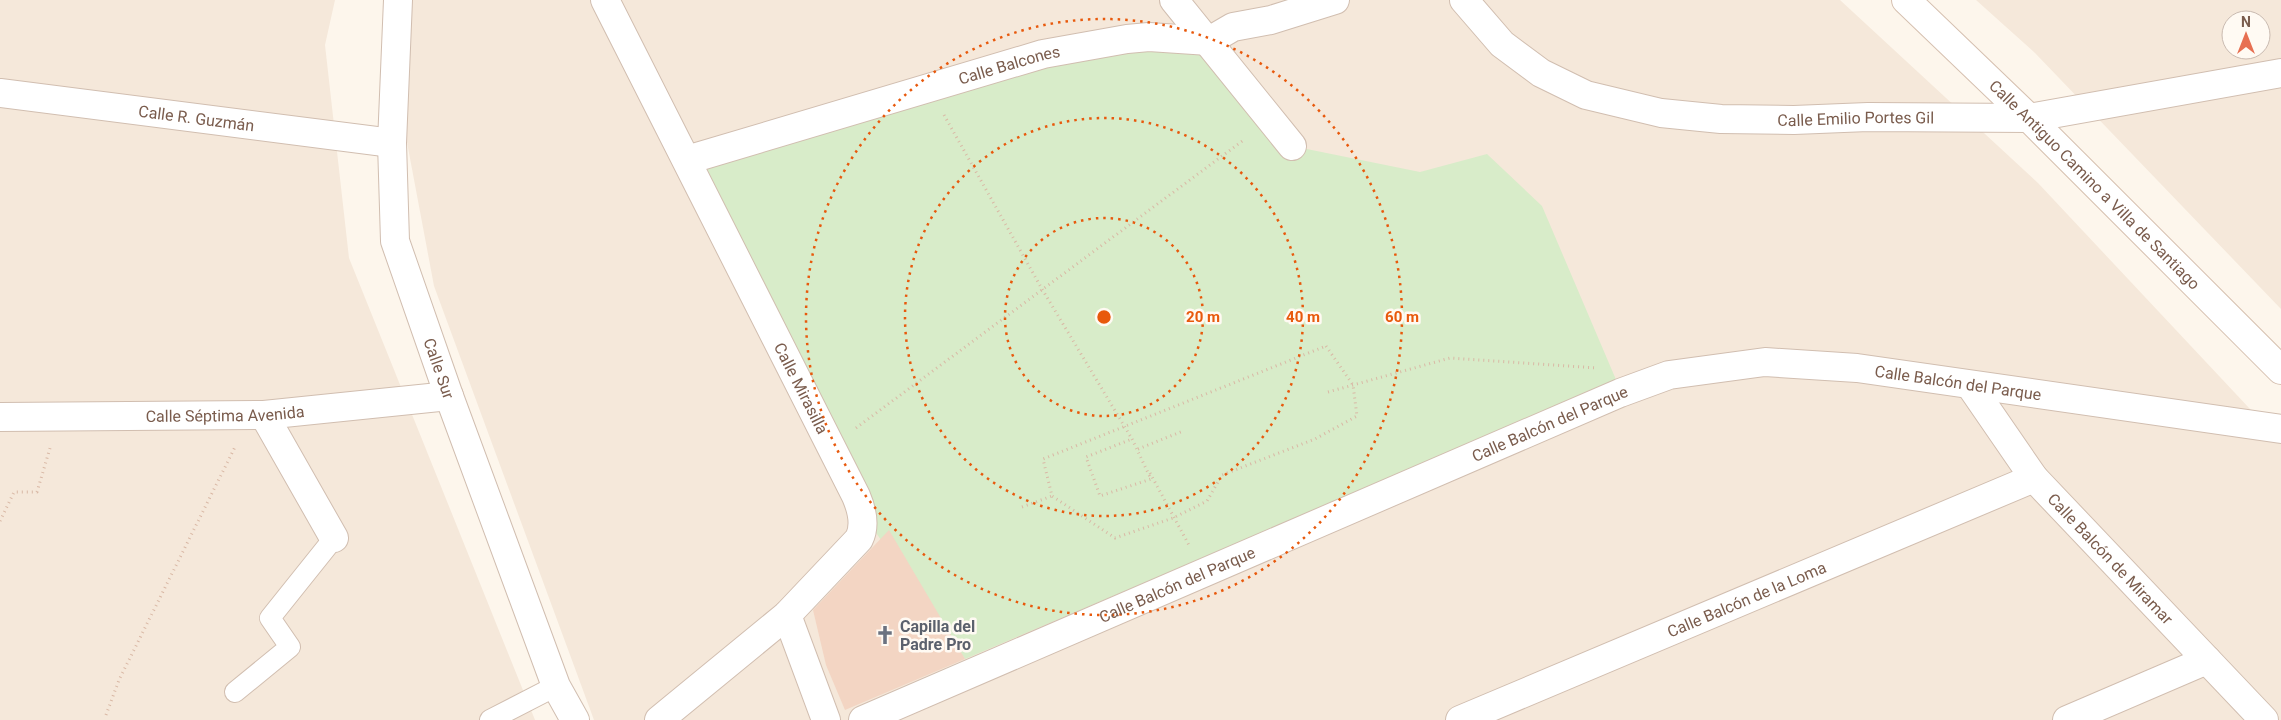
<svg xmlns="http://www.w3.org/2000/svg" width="2281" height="720" viewBox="0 0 2281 720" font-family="Roboto,sans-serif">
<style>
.residential{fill:#f5e8da;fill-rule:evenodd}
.green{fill:#d8ecc9}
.building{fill:#f3d5c3}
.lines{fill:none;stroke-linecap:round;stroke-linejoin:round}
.lane-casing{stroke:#d1beb0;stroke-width:22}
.street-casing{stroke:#d1beb0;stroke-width:30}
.secondary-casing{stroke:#d6c0b0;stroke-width:30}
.path{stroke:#d9b8a5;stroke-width:3;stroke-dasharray:1 4;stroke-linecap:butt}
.lane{stroke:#fff;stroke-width:20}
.street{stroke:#fff;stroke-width:28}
.secondary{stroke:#fff;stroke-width:28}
.ring{fill:none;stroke:#e8590c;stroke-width:2.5;stroke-dasharray:2.5 5}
.labels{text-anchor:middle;stroke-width:5;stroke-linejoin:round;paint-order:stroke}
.street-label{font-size:16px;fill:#7a5c4d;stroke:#fffaf3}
.worship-label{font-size:16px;font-weight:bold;fill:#5b616d;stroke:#fffaf3;text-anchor:start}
.centre{fill:#e8590c;stroke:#fffaf3;stroke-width:2.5}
.ring-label{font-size:15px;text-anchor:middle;font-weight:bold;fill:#e8590c;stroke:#fffaf3;stroke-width:5;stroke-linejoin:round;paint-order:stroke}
</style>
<rect width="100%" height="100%" fill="#fdf6ec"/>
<path class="residential" d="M0,0H335L325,45L349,258L535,720H0Z
M409,0H1840L2038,183L2281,442V720H594L434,286L406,137Z
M1976,0H2281V309L2035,53ZM2231,20H2261V50H2231Z"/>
<path class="green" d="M1209,41L1292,146L1420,172L1487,154L1542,206L1617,382L965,659L862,513L687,160L1043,54Z"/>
<path class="building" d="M889,530L965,659L845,710L826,665L813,610Z"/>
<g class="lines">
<g class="lane-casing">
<path id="lane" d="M235,692L290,647L270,618L334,538
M490,720L556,686"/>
</g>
<g class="street-casing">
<g id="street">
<path id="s1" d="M398,0L392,143L395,241L449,396L556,686L575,720"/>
<path id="s2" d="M605,0L856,496C862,510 866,525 859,539L787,615L659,720"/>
<path d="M1174,0L1292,146"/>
<path id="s3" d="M1464,0L1502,44L1541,73L1586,95L1661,113L1721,119L1794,120L1868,117L2029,118L2281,73"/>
<path id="s4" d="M0,93L392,143"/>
<path id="s5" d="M687,160L1043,54L1127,39L1149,37L1209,41L1233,27L1271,20L1335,0"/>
<path id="s6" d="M1970,385L2034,478L2264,720"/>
<path d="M264,415L334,538"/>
<path id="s7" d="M0,417L264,415L449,396"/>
<path d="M787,615L826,720"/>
<path id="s8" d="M863,720L1620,393L1669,375L1765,362L1857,368L2281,429"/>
<path id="s9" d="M1460,720L2034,478"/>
<path d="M2067,720L2207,660"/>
</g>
</g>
<g class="secondary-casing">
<g id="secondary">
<path id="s10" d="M1906,0L2029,118L2281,370"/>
</g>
</g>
<path class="path" d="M944,115L1042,289L1132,439
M1326,346L1353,385L1357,416L1315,439L1222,475L1207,501L1173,518L1115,538L1052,496L1043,459Z
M1328,392L1450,358L1597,368
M856,428L1245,139
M1132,439L1151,479L1100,496L1086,457Z
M1138,449L1183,431
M1150,473L1190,547
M1022,507L1052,496
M0,521L14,492H37L50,448
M106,715L119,680L235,447"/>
<use href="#lane" class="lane"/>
<use href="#street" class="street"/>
<use href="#secondary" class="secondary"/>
</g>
<g class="ring">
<circle cx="1104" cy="317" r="99"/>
<circle cx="1104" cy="317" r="199"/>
<circle cx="1104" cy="317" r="298"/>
</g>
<defs>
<g id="church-bare" transform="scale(1.5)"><path d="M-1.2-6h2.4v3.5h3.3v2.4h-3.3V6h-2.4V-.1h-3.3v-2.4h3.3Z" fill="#6b7280" stroke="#fffaf3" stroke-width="2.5" paint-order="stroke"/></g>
</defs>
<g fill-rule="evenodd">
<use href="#church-bare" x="885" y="635"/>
</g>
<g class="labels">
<g class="street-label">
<text dy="6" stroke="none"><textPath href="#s5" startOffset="336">Calle Balcones</textPath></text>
<text dy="6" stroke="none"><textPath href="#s4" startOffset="198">Calle R. Guzmán</textPath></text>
<text dy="6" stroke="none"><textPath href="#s3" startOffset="429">Calle Emilio Portes Gil</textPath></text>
<text dy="6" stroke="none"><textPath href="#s10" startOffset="264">Calle Antiguo Camino a Villa de Santiago</textPath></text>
<text dy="6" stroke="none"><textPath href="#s1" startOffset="376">Calle Sur</textPath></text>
<text dy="6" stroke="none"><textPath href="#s8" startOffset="1168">Calle Balcón del Parque</textPath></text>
<text dy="6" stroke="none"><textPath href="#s2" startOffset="435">Calle Mirasilla</textPath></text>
<text dy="6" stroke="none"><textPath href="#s7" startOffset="225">Calle Séptima Avenida</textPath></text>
<text dy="6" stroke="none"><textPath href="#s8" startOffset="748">Calle Balcón del Parque</textPath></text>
<text dy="6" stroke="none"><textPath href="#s6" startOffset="224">Calle Balcón de Miramar</textPath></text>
<text dy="6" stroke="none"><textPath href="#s8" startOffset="342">Calle Balcón del Parque</textPath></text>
<text dy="6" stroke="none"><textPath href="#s9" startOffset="311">Calle Balcón de la Loma</textPath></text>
</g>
<g class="worship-label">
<text x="900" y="632">Capilla del<tspan x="900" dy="18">Padre Pro</tspan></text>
</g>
</g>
<circle cx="1104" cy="317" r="8" class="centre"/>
<g class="ring-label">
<text x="1203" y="322">20 m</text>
<text x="1303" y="322">40 m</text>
<text x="1402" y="322">60 m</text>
</g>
<g transform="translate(2246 35)"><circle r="24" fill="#fffaf3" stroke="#cabbb1"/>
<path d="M0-4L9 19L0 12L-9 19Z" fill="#e76f51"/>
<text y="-8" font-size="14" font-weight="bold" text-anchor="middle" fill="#7a5c4d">N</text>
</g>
</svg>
